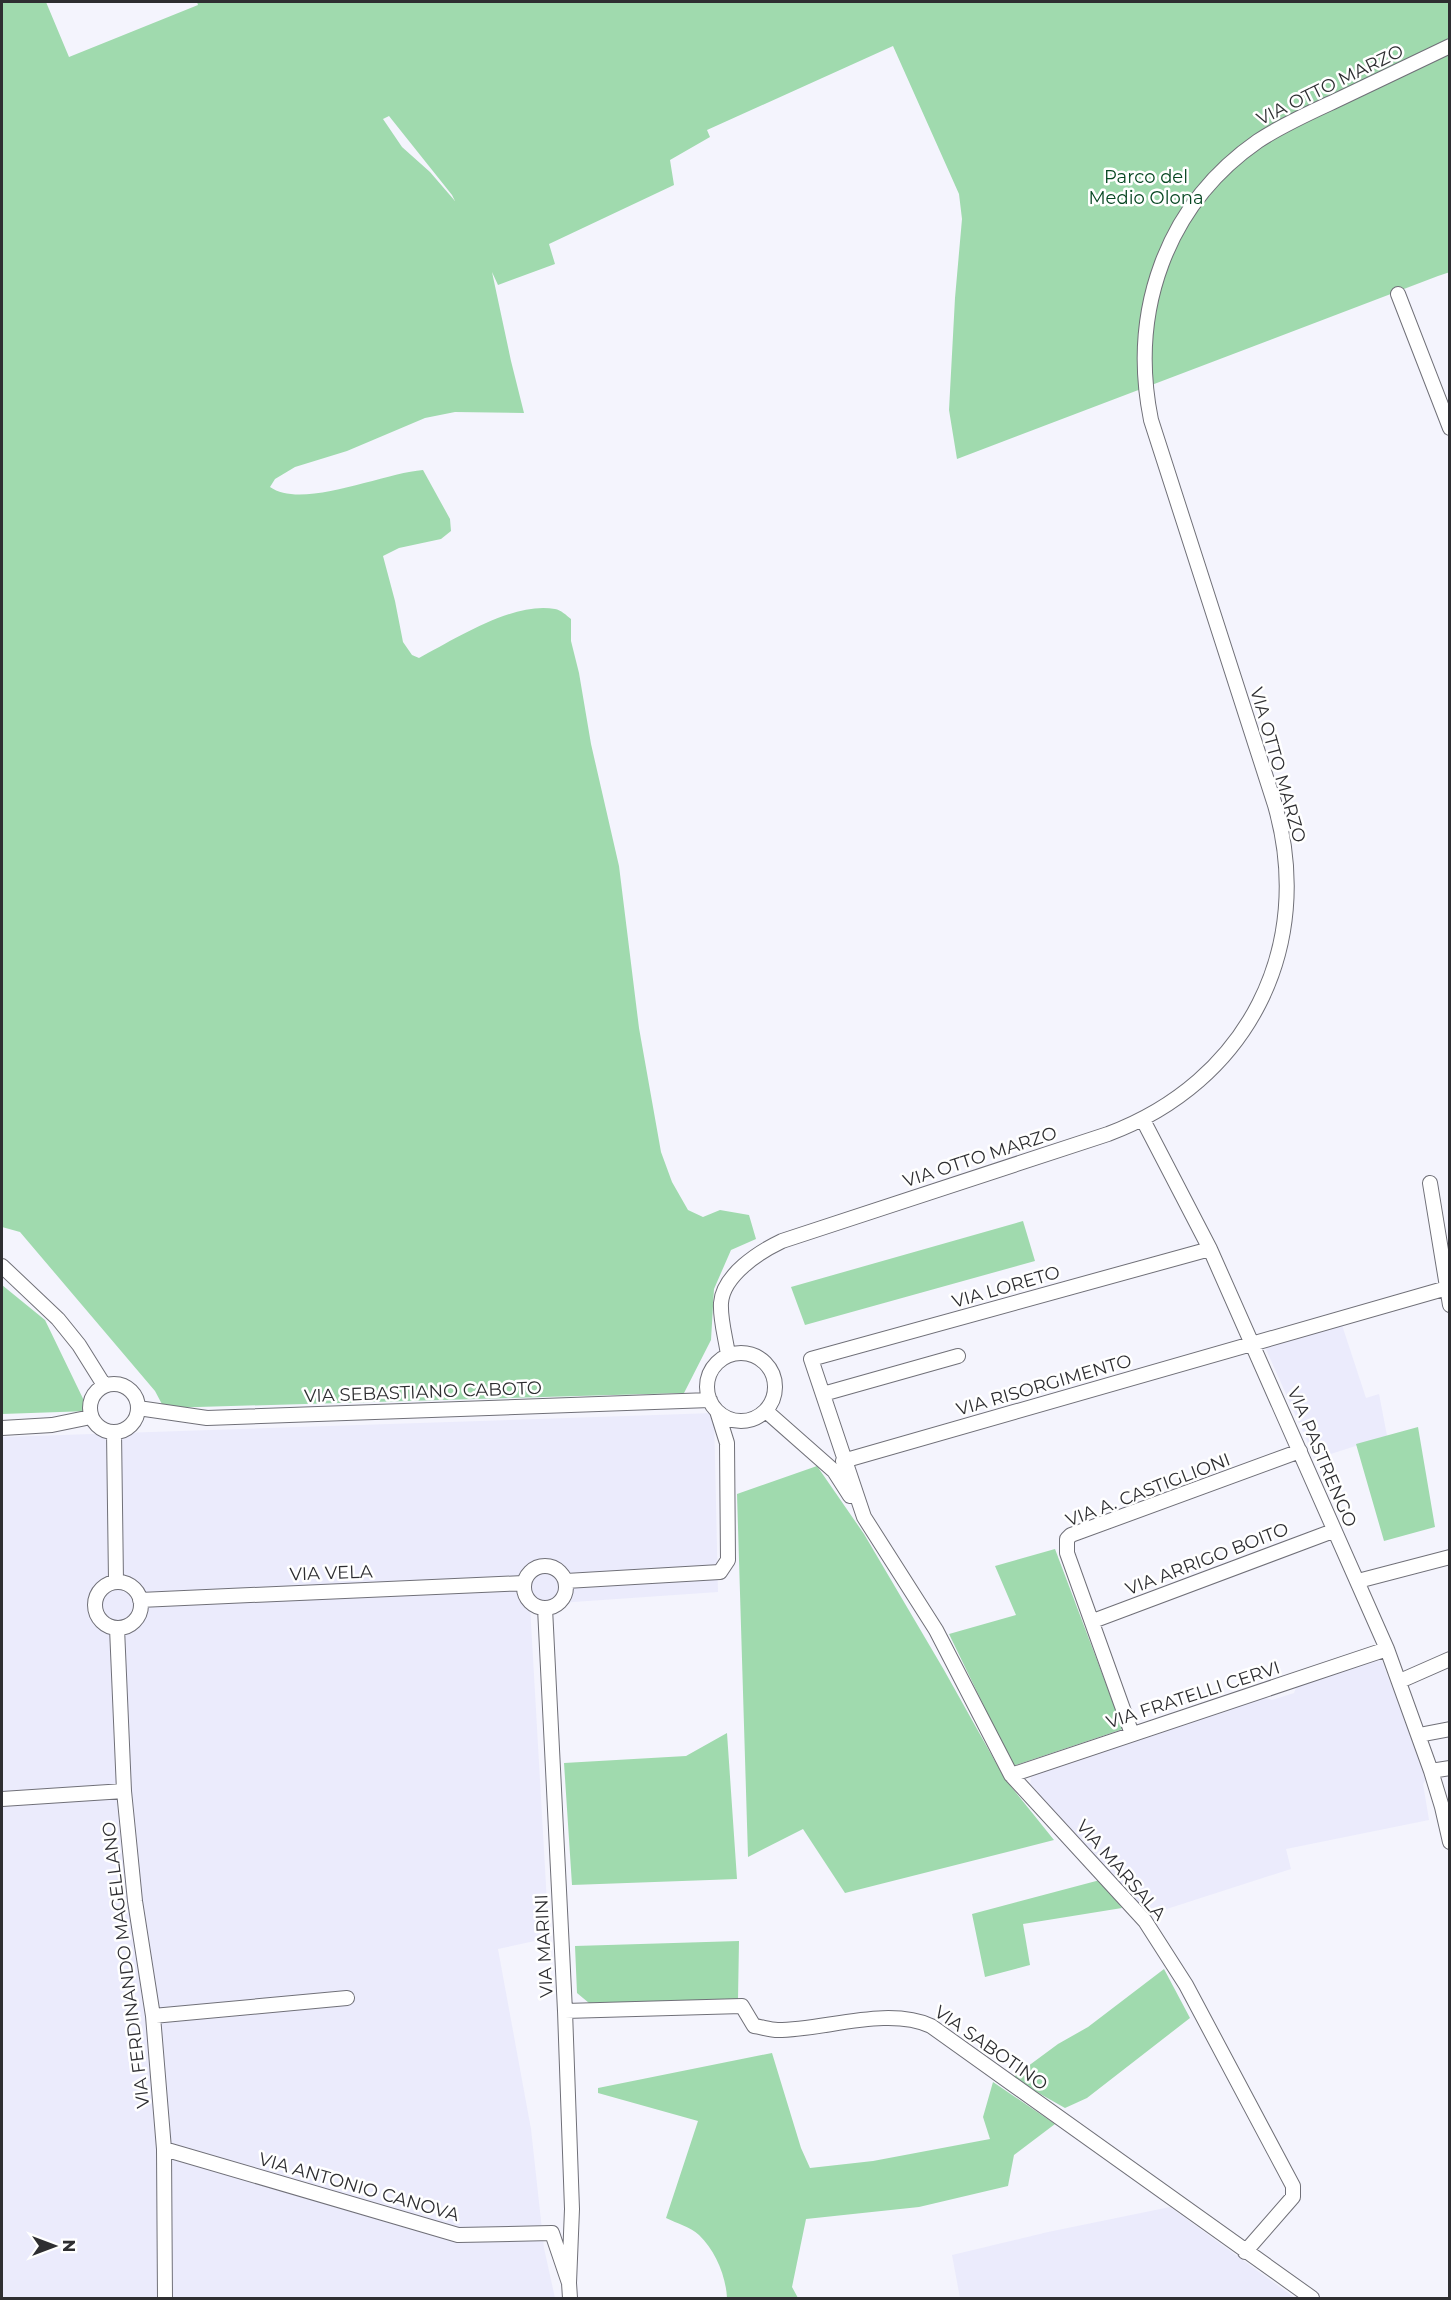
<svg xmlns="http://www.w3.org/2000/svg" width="1451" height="2300" viewBox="0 0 1451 2300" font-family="Montserrat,sans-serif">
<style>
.built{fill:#ebebfc}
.green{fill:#a0daae;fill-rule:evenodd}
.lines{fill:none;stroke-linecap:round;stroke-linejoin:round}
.minor-casing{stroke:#707078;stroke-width:16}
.minor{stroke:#fff;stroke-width:14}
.labels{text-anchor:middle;stroke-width:5;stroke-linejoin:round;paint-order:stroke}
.street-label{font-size:18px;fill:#2e2e31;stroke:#fff}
.park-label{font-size:18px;fill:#074722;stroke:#fff}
</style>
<rect width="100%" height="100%" fill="#f4f4fd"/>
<path class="built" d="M1342,1325L1366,1398L1379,1394L1387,1436L1315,1459L1265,1347Z
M714,1413L718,1592L530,1605L549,1938L498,1949L531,2129L544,2248L555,2298H2V1437Z
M1375,1657L1382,1661L1427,1778L1423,1784L1429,1820L1286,1849L1291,1869L1145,1916L1030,1787L1031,1776L1264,1697L1272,1700L1294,1693L1298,1683Z
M1170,2207L1295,2298H960L952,2255L1048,2232Z"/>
<path class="green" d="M2,2H46L69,57L198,5L197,2H1449L1450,272L1438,276L957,459L949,410L955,298L962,219L959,194L893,46L707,130L710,137L670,160L674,185L549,244L555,264L498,285L492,272L511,361L524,413L455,412L425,418L347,451L295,467L275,479L270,487C302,510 383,473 423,470L450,519L451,531L441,539L399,548L383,556L395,601L403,642L412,655L419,658C455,639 514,601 555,609C561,610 566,615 571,619V641L579,673L591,744L619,866L639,1028L661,1152L672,1182L688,1210L703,1217L720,1210L749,1215L756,1239L731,1250L714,1289L711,1340L684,1393L164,1408L155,1391L20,1232L2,1227ZM389,116L452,195L455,201L430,172L402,147L383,119Z
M1023,1221L1035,1261L805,1325L791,1287Z
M2,1285L45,1320L89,1411L2,1414Z
M1418,1427L1435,1527L1384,1541L1356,1444Z
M817,1466L864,1534L944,1670L1005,1779L1054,1840L845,1893L803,1829L748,1857L737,1494Z
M1055,1549L1123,1729L1013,1766L949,1634L1016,1615L995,1566Z
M727,1733L737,1879L572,1885L564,1763L686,1756Z
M1100,1880L1122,1908L1023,1924L1030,1965L985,1977L972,1914Z
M739,1941L738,1999L589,2003L577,1993L575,1946Z
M1164,1969L1190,2018L1087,2098L1065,2108L1012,2078L1058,2044L1088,2027Z
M772,2053L801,2148L810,2168L873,2161L990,2139L983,2117L993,2082L1055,2124L1014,2155L1008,2186L919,2207L806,2219L792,2287L798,2298H727C726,2276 715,2250 699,2235C691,2227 676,2223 666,2218L698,2121L598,2093V2088Z"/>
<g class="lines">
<g class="minor-casing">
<path id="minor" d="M1398,294L1450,428
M1143,1120L1210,1249L1387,1649L1431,1771L1442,1807L1450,1842
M1430,1183L1450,1305
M1210,1249L811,1359L864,1517L936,1630L1011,1775L1145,1921L1186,1985L1293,2186V2197L1245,2252
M2,1266L58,1319L79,1345L104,1385
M707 1387a34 34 0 1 1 68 0a34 34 0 1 1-68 0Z
M728,1355C726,1339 720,1320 721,1303C723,1275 759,1252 782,1241L1108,1134C1247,1082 1316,948 1275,805L1151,420C1129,311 1166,205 1258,141C1282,125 1309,113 1335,101C1373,83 1411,65 1450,46
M90 1408a24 24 0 1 1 48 0a24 24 0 1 1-48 0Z
M823,1394L958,1356
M138,1408L207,1418L710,1400
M766,1411L834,1471L850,1496
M2,1428L52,1425L91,1417
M114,1432L116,1581
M843,1461L1447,1288
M524 1587a21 21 0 1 1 42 0a21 21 0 1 1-42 0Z
M566,1581L720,1572L728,1560L727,1443L717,1411
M1358,1581L1450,1557
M95 1605a23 23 0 1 1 46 0a23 23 0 1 1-46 0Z
M140,1600L524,1583
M545,1608L565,2011L572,2209L569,2283
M1093,1621L1333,1531
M117,1628L124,1791L135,1901L153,2016L164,2149L165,2298
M1400,1681L1450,1659
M1132,1734L1067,1553V1539L1071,1535L1300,1451
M1419,1735L1450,1729
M1431,1771L1450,1768
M1011,1775L1387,1649
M2,1799L124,1791
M565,2011L742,2006L754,2026C762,2027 770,2030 778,2030C824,2030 888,2006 931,2026L1312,2298
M153,2016L347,1998
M164,2149L458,2235L552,2233L569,2283L570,2298"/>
</g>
<use href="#minor" class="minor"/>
</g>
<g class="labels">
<g class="street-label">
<text transform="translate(1330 85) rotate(-26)" y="6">VIA OTTO MARZO</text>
<text transform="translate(1278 765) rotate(74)" y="6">VIA OTTO MARZO</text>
<text transform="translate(980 1157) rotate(-18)" y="6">VIA OTTO MARZO</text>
<text transform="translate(1006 1287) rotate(-16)" y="6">VIA LORETO</text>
<text transform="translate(1044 1385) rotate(-16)" y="6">VIA RISORGIMENTO</text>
<text transform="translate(423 1392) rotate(-2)" y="6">VIA SEBASTIANO CABOTO</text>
<text transform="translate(1322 1457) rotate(67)" y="6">VIA PASTRENGO</text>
<text transform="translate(1148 1490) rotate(-21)" y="6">VIA A. CASTIGLIONI</text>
<text transform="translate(1207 1559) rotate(-21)" y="6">VIA ARRIGO BOITO</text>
<text transform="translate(331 1573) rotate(-2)" y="6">VIA VELA</text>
<text transform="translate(1193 1695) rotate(-18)" y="6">VIA FRATELLI CERVI</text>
<text transform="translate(1121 1870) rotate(49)" y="6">VIA MARSALA</text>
<text transform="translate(544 1946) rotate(-93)" y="6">VIA MARINI</text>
<text transform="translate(126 1965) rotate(-97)" y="6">VIA FERDINANDO MAGELLANO</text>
<text transform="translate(991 2048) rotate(35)" y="6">VIA SABOTINO</text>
<text transform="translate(359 2187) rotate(16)" y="6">VIA ANTONIO CANOVA</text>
</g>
<g class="park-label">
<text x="1146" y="183">Parco del<tspan x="1146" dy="21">Medio Olona</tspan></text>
</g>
</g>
<rect width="1451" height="2300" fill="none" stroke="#2e2e31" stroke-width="6"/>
<g transform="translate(54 2246) rotate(90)" stroke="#ffffff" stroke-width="4.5" paint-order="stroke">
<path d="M0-4.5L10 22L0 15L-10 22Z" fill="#2e2e31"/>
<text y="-9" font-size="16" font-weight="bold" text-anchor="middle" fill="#2e2e31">N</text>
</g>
</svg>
